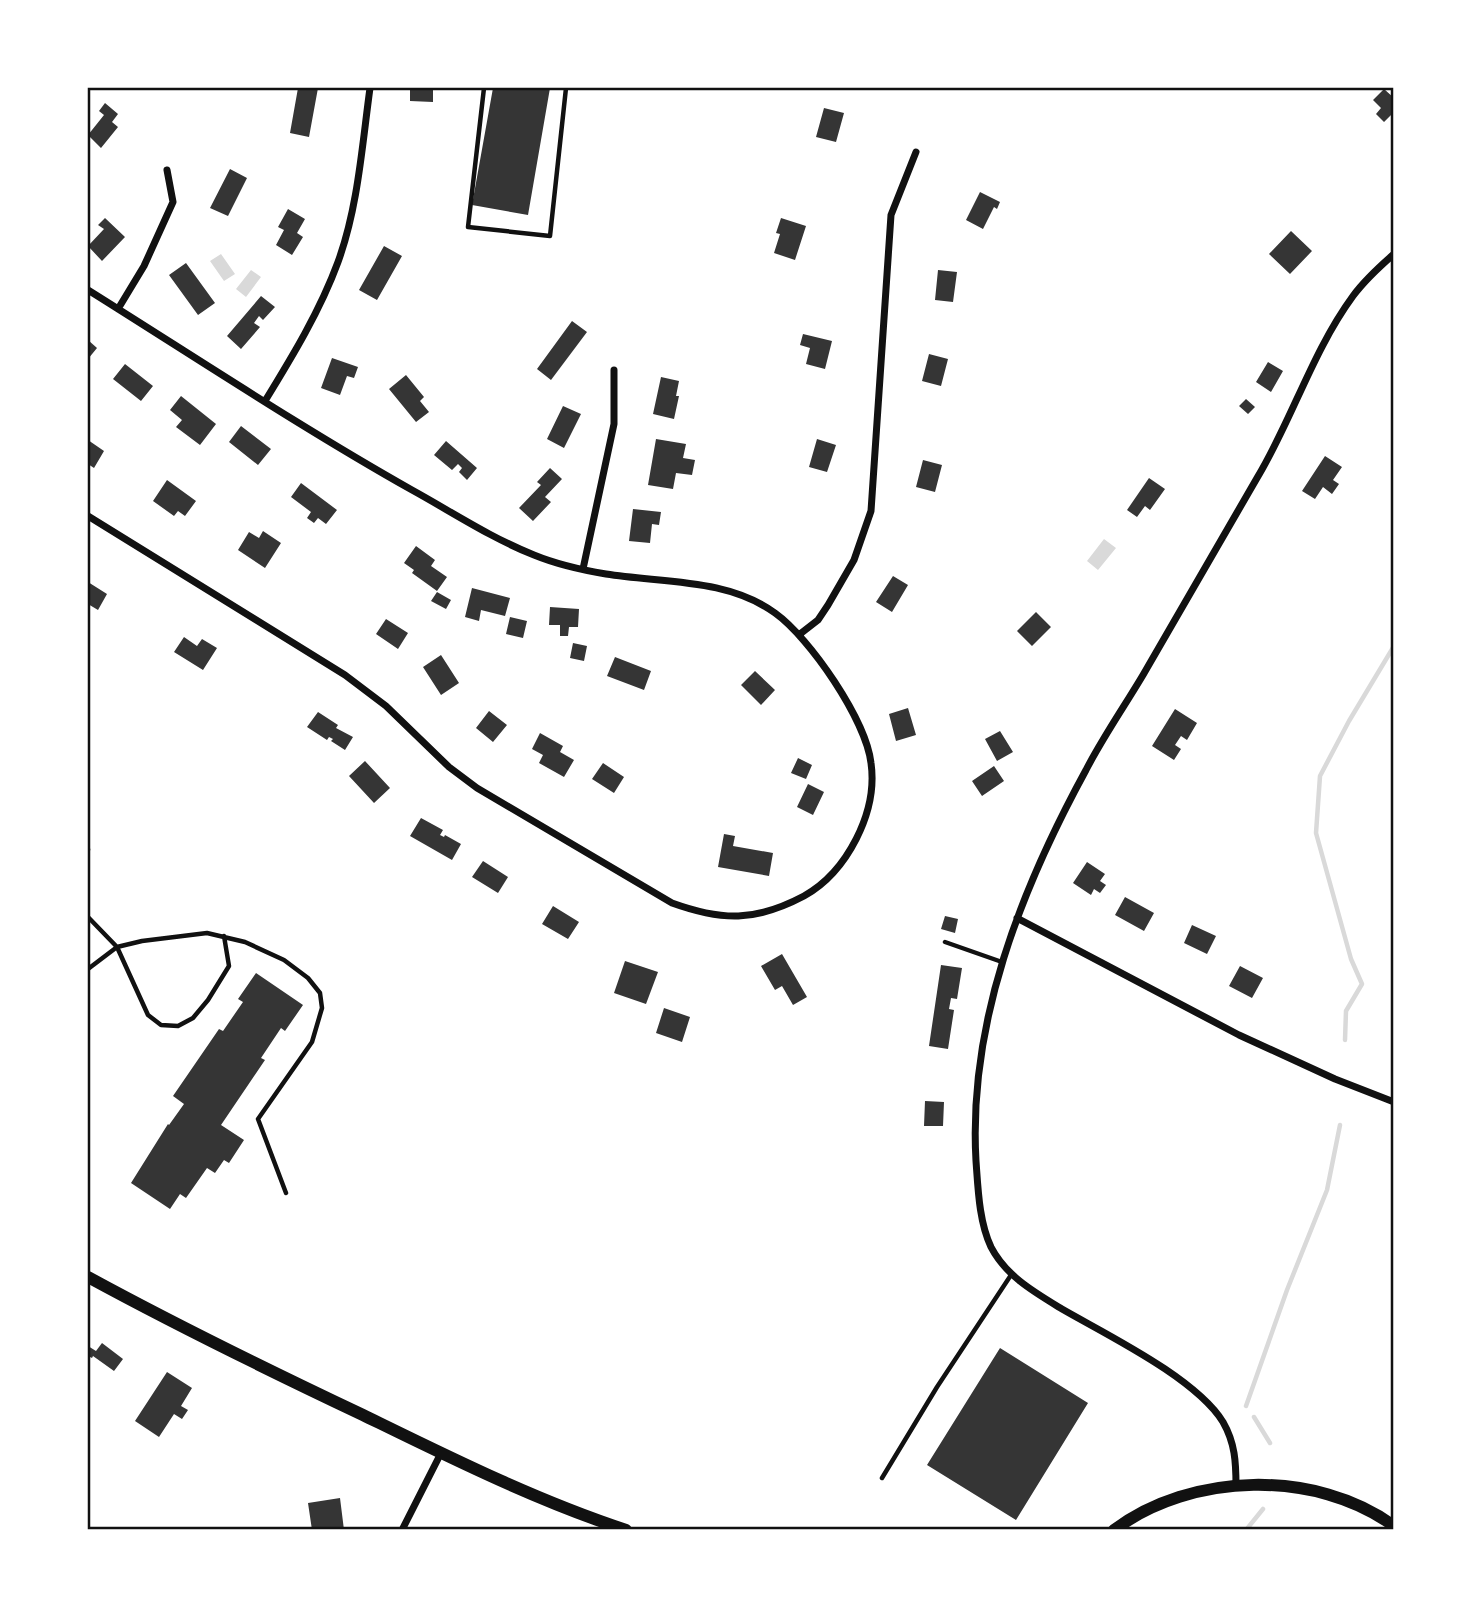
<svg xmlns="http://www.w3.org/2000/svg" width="1481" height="1617" viewBox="0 0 1481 1617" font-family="'Public Sans',sans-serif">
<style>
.water{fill:#d9d9d9}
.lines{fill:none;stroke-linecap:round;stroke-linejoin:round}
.stream{stroke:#d9d9d9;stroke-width:4.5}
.building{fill:#353535}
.service{stroke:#111;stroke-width:4.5}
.minor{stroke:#111;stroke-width:7}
.secondary{stroke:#111;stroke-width:12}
.primary{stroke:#111;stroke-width:12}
.neatline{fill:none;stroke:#111;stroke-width:2.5}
</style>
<rect width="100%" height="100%" fill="#fff"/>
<path class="water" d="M221,254L235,274L224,281L210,261Z
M251,270L261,277L246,297L236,289Z
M1104,539L1116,548L1098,570L1087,561Z"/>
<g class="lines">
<path class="stream" d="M1345,1040L1346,1011L1362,984L1351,959L1316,833L1320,776L1349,721L1394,646
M1246,1406L1287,1290L1327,1190L1340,1125
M1254,1417L1270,1443
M1246,1530L1263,1509"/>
</g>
<path class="building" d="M298,88H318L309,137L290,133Z
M410,88H433V102L410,101Z
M493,88H550L528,215L472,205Z
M1384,89L1394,98V112L1384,122L1376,114L1381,108L1373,100Z
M105,103L118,114L112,122L118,127L101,148L88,135L104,115L99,111Z
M824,108L844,113L836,142L816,137Z
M230,169L247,178L228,216L210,208Z
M980,192L1000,202L997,209L994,207L983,229L966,220Z
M288,209L305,219L297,233L303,237L292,255L276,245L284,230L278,227Z
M105,218L125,237L102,261L88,246L104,229L98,225Z
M781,218L806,226L795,260L774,253L780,234L776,233Z
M1291,231L1312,251L1290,274L1269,254Z
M384,246L402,256L377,300L359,290Z
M186,263L215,303L198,315L169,275Z
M938,270L957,272L953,302L935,300Z
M261,296L275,307L263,320L259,316L254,323L260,327L241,349L227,336Z
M572,321L587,332L551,380L537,369Z
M803,334L832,341L825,369L806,364L810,348L800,345Z
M88,340L97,348L88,359Z
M929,354L948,359L941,386L922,381Z
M332,358L358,367L354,378L347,376L340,395L321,388Z
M1268,362L1283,371L1271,392L1256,382Z
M125,364L153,386L141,401L113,379Z
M406,375L424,397L420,401L429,412L416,422L389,389Z
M661,377L679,381L676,396H679L674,419L653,414Z
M181,396L216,424L200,445L176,427L182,420L170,410Z
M1246,399L1255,407L1248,414L1239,406Z
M563,406L581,414L564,448L547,439Z
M241,426L271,449L258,465L229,442Z
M656,439L686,444L683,458L695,460L692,475L676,473L673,489L648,485Z
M817,439L836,445L827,472L809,467Z
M88,440L104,451L94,468L88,464Z
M446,441L477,468L467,480L459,472L462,468L458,464L452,470L434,455Z
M1325,456L1342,467L1333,480L1339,484L1332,494L1323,487L1315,499L1302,491Z
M923,460L942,465L935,492L916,487Z
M550,468L562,479L545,497L551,502L533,521L519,508L541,485L537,482Z
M1149,478L1165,489L1150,510L1145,506L1137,517L1127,510Z
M167,480L196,501L185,516L178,511L174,516L153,501Z
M301,483L337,510L326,524L318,518L314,523L307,518L311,512L291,497Z
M633,509L661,512L659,525L652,524L650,543L629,541Z
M263,531L281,543L265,568L238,550L249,532L259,538Z
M416,546L435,560L431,566L447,577L437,591L412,573L414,570L404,563Z
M893,576L908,585L892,612L876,602Z
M88,582L107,594L98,610L88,604Z
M472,588L510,598L505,616L481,610L479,621L465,617Z
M437,592L451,600L446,609L431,601Z
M550,607L579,609L578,627H569L568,636H560V625H549Z
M1036,612L1051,627L1032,646L1017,631Z
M510,617L527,621L523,638L506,634Z
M386,619L408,633L398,649L376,634Z
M184,637L197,646L202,639L217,648L203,670L174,652Z
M573,643L587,646L584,661L570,658Z
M441,655L459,683L441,695L423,667Z
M615,657L651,671L644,690L607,676Z
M755,671L775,690L761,705L741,685Z
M908,708L916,735L896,741L889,714Z
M1175,709L1197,723L1187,740L1181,736L1175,745L1181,749L1174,760L1152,746Z
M489,711L507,725L493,742L476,728Z
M318,712L338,725L336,728L353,737L345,750L331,741L333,739L329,737L327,740L307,727Z
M1000,731L1013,752L997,761L985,739Z
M540,733L563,746L560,752L574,760L564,777L539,763L543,755L532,749Z
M798,758L812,765L806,779L791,773Z
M365,761L390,788L374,803L349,776Z
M603,763L624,777L614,793L592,779Z
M994,766L1004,781L982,796L972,781Z
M808,784L824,792L813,815L797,807Z
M421,818L443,830L440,835L444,837L445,835L461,844L452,860L410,836Z
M724,834L735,836L733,846L773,853L769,876L718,867Z
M483,861L508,877L498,893L472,877Z
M1087,862L1105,874L1100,881L1106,885L1100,893L1094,889L1091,895L1073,883Z
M1125,897L1154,913L1144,931L1115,915Z
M553,906L579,922L568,939L542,924Z
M945,916L958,919L955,933L941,929Z
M1192,925L1216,936L1207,954L1184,943Z
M782,954L807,997L793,1005L782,986L775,990L761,966Z
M625,961L658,972L646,1004L614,993Z
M941,965L962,968L957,999L951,998L949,1009L954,1010L948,1049L929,1046Z
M1240,966L1263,978L1252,998L1229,986Z
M256,973L303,1005L285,1031L281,1028L261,1058L265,1060L221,1125L244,1140L229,1163L224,1160L215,1173L207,1168L186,1198L180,1194L170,1209L131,1183L168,1124L169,1125L184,1104L173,1096L219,1029L223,1031L243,1002L238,999Z
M664,1008L690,1017L682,1042L656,1033Z
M925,1101L944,1102L943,1126H924Z
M102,1343L123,1359L114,1371L93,1356L92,1358L88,1356V1346L96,1351Z
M1000,1348L1088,1403L1016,1520L927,1465Z
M167,1372L192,1388L181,1406L188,1410L182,1419L174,1414L159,1437L135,1421Z
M340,1498L344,1530H312L308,1503Z"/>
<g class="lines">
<path class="service" d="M484,88L468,227L550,236L566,88
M88,850V849
M88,917L117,947L148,1015L161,1025L178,1026L193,1018L208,1000L229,966L224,936
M945,942L1002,962
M88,969L117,947L142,941L207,933L245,942L284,960L308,978L320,993L322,1008L312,1042L258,1119L286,1193
M882,1478L937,1387L1011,1275"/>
<path class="minor" d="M88,290C195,357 302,428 412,490C452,512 491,538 534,555C556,564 582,570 606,574C662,583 727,578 775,613C810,638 866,720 871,763C878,812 847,872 804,896C755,922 722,921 672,903L477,788L449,767L386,706L345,675L88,516
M118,309L144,266L173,202L167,170
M265,401C292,357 320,311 338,262C358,207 362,146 370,88
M583,569L614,424V370
M800,634L818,620L828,605L854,560L871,511L891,215L916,152
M1017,918L1239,1035L1335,1079L1394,1102
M1236,1486C1236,1462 1235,1443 1223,1422C1196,1378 1107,1335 1062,1309C1034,1292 1006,1276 991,1247C979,1222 978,1188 976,1161C968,1023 1021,889 1086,770C1103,737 1124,707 1143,675C1181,610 1219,544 1257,478C1292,420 1312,352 1353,296C1364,281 1379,267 1394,254
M402,1530L441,1453"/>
<path class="secondary" d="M1114,1530C1191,1472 1316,1469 1394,1526"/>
<path class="primary" d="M88,1277C178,1326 270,1371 363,1415C449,1457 535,1500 626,1530"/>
</g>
<rect width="1481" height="1617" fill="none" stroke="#ffffff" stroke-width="178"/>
<rect x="89" y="89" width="1303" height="1439" class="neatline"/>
</svg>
